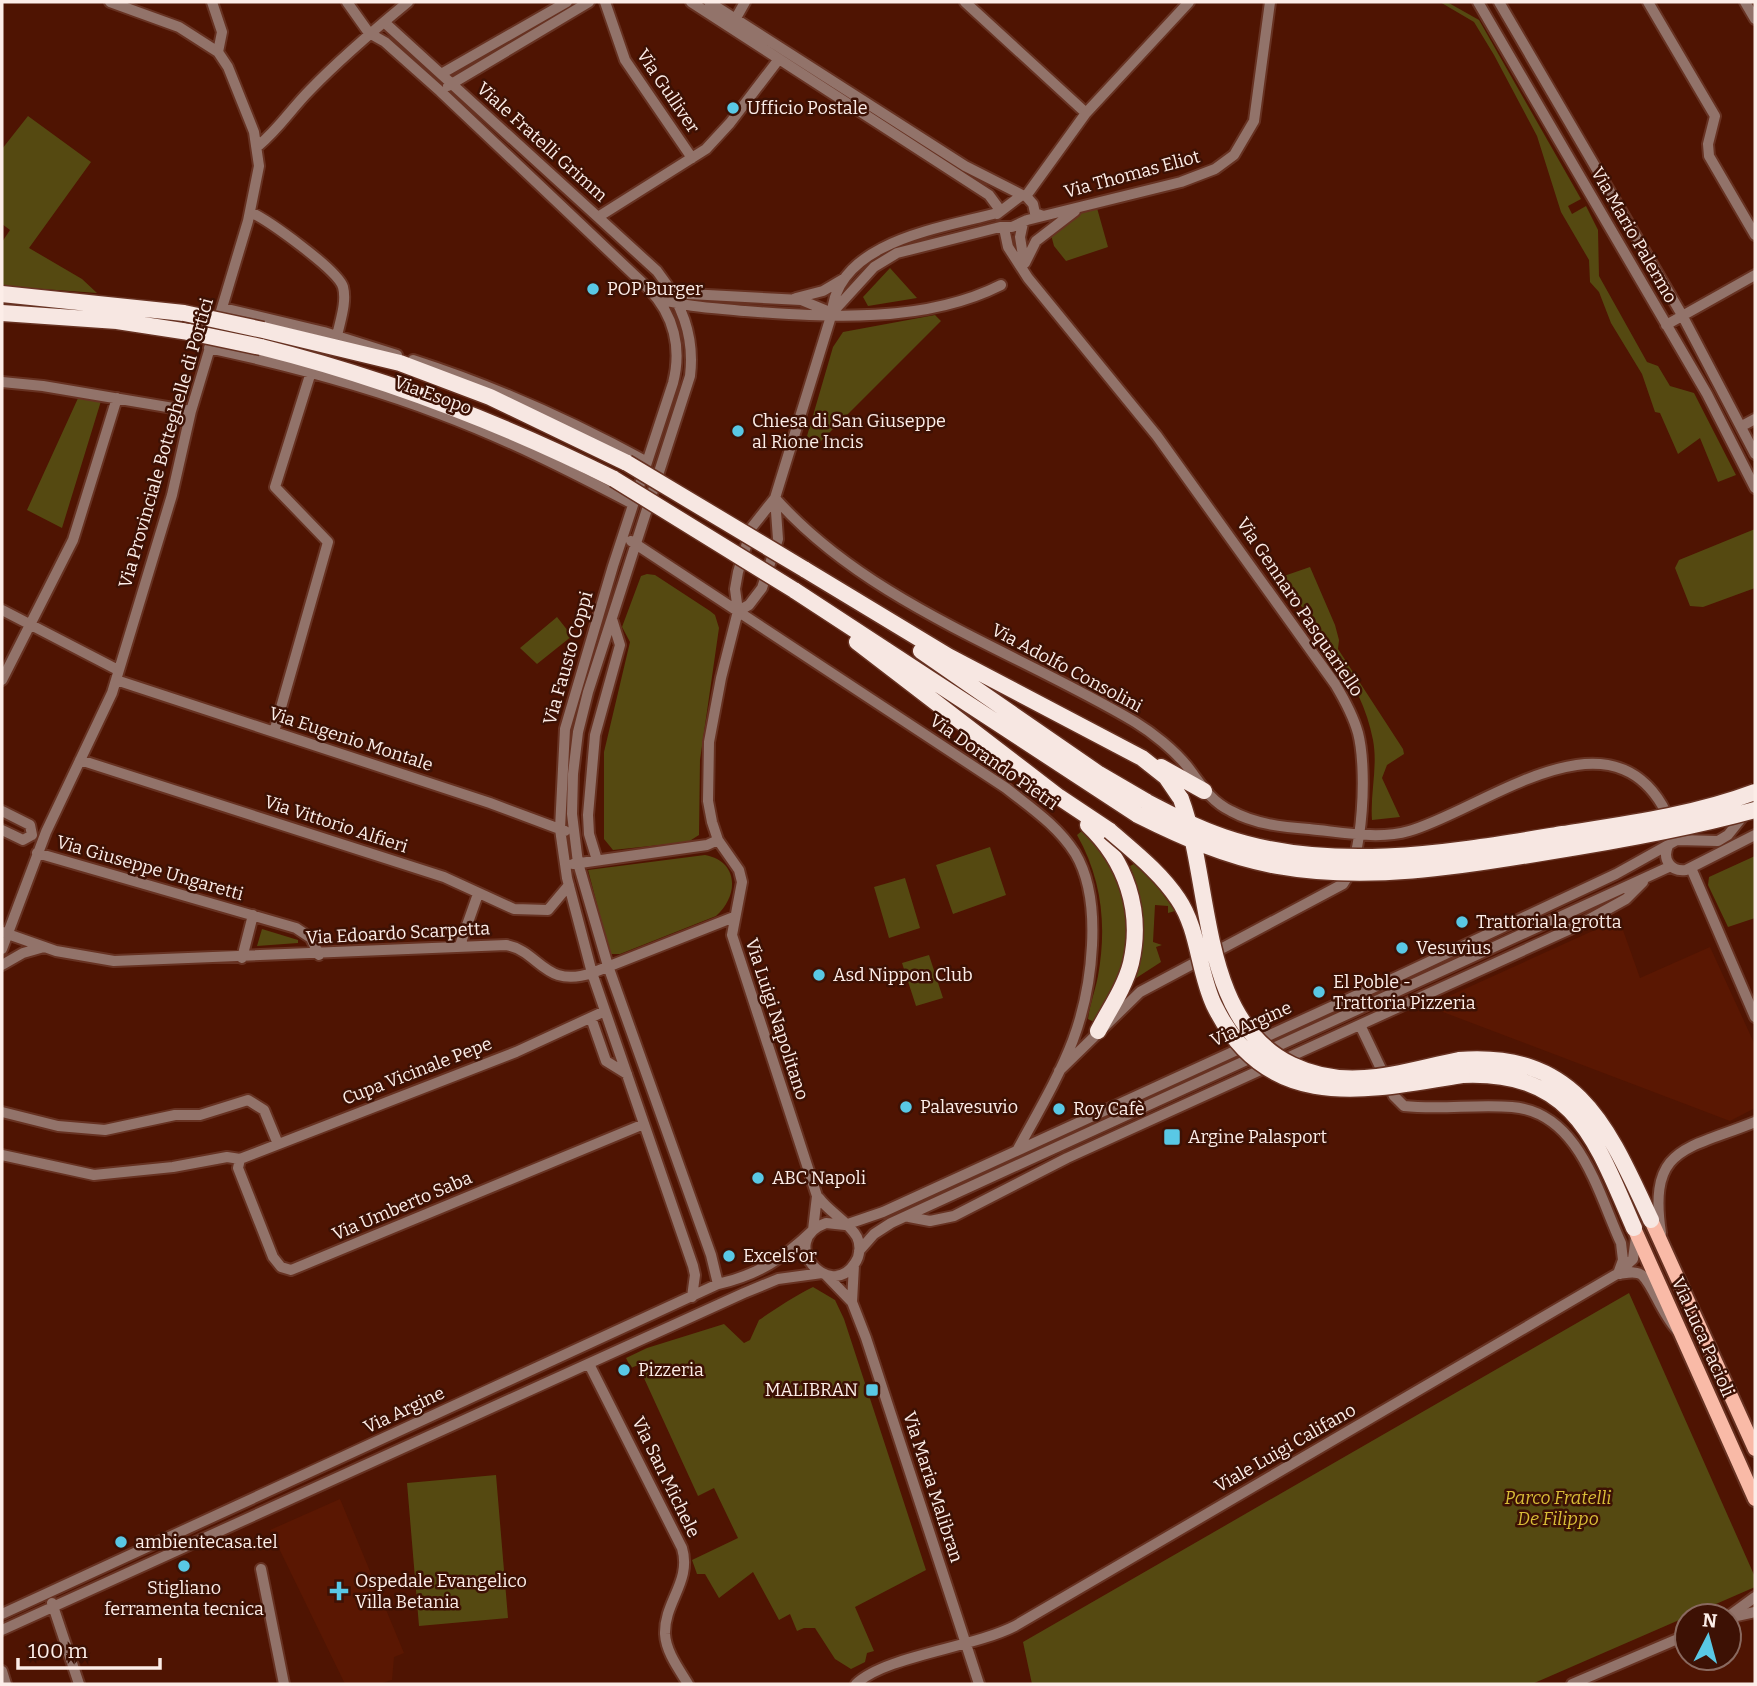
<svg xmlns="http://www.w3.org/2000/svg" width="1757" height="1686" viewBox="0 0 1757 1686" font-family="Bitter,serif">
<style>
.built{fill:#5a1702}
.green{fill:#554911}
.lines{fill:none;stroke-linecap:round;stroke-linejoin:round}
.minor-casing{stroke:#673222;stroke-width:14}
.major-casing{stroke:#673222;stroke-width:18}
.highway-casing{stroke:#673222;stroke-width:19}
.minor{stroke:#92736a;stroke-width:10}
.major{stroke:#f9baa7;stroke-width:14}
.highway{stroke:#f7e7e2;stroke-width:16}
.highway-bridge-casing{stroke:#673222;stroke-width:19;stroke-linecap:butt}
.highway-bridge{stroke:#f7e7e2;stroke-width:16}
.poi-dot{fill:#59c8e5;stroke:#3d1104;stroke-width:2.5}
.labels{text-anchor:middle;stroke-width:5;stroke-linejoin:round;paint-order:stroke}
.street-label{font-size:18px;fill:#fcede8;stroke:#3d1104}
.poi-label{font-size:18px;fill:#fcede8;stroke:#3d1104;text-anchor:start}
.park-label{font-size:18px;font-style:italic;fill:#d9be38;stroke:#3d1104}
</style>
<rect width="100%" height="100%" fill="#4f1402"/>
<path class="built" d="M1619,919L1640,978L1710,947L1755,1045V1108L1730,1121L1427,1006Z
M340,1499L404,1653L394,1657L392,1680L379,1684H345L270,1530Z"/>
<path class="green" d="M1440,2H1447L1479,20L1581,199L1568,206L1572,214L1586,206L1598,230L1599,276L1647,362L1658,366L1670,386L1694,393L1736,475L1718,482L1700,438L1678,454L1660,413L1655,412L1642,374L1611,323L1599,292L1590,282L1589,260L1561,212L1537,136L1494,55L1474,22Z
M28,116L91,162L29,248L82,279L97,293L2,286V242L10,230L2,224V149Z
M1097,208L1108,247L1066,261L1054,246L1050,231L1068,224L1069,213Z
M890,268L917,298L868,306L863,297Z
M935,315L941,321L817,445L807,436L833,347L843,332Z
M79,396L101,401L62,528L27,510Z
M1755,529V588L1703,607L1690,606L1675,568L1679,560Z
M1310,567L1335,625L1339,640L1338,649L1403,749L1404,754L1387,765L1382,778L1400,817L1372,820C1370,793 1378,767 1373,740C1362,679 1314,627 1281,577Z
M647,574L655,575L710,611L715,615L719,628L700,760L699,835L688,842L613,850L604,839V752L630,642L622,627L641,576Z
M557,617L572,636L537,664L520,648Z
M1084,829C1125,878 1143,928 1112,989C1107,1000 1102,1013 1094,1022L1088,1019C1090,1004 1095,991 1098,976C1107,926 1102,879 1077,835Z
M990,847L1006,895L953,914L936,865Z
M705,855C739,861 739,896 716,916L620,954H610L588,870Z
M1755,856V918L1728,927L1708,885L1709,877Z
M1134,864L1155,883L1175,911L1168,913V906L1155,905L1153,942L1162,945L1156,947L1161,962L1130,982C1141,936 1147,911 1130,866Z
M905,878L920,928L889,938L874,887Z
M262,929L298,940V943L257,946Z
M929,955L943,998L916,1006L902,963Z
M813,1287L835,1300L844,1319L926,1570L855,1607L874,1651L867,1653L865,1662L851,1669L835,1659L815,1628H804L797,1631L790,1614L779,1620L753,1572L719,1598L705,1574H697L692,1560L738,1538L714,1488L698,1496L638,1365L631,1368L626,1358L647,1348L724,1324L744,1343L750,1340L759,1320C777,1308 793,1297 813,1287Z
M1629,1293L1755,1577V1587L1532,1684H1032L1023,1642Z
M496,1475L508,1618L419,1626L407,1483Z"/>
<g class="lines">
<g class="minor-casing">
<path id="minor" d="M212,2L222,32L218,52
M347,2L369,33L385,42L440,91L649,289C674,315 682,348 673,383L613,566L565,729L560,829L567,878L592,973L693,1266L695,1275L692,1297
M605,2L625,60L692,158
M691,2L989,195L1000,210
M709,2L965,166L1022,195
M965,2L1086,113
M1478,2L1707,394L1755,488
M1499,2L1682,315L1755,454
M1648,2L1715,116L1708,144L1709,156L1755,235
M1745,2L1755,19
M736,18L745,2
M384,22L657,271C681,302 695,335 690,376L588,692L578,732L573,774L572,814L578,863L608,966L711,1255L718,1284
M441,74L567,2
M448,86L589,2
M258,146C279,129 291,109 310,90C341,58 374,30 408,2
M1026,196L1086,113L1189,2
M1026,196L1033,204L1035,213L1043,216
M250,212C268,220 338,270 343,287C347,302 340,321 337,336
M997,214L1022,195L1026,196
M598,217L706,149L730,123L779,59
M1023,223L1020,237L1024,262
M1004,228L1008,247L1028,278L1157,436L1335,684C1344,699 1353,715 1358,733C1367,767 1364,856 1343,884L1140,992L1059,1071
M1025,263L1036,241L1075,211
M670,293L801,300L830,312
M796,298L823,291L845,278
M659,299C687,307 715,308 744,311C828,317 924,324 1001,285
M223,308L324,332L397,355
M832,313C837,241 943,228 997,213
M1666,325L1755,275
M209,348C287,365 365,385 440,414C507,439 570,471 633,504
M413,360C494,386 572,421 647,462
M2,382L43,386L191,411
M1742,426L1755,419
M775,498C869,604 1016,651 1135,722C1153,733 1174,750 1187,766C1201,784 1210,801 1231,811C1255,824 1282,827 1309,829C1341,832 1378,840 1409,831C1482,810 1605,708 1662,805C1668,816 1672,828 1677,840
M775,498L752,527L738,572L735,589L738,611L721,678L709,742L708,801L712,822L718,840L739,870L742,882L732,935L817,1196L813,1230
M631,541L1006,788C1031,808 1057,825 1075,853C1104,901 1092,989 1073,1040C1059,1077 1037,1114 1018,1149
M2,610L118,670
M738,611L749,605L762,588L778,539L775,498L832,313L874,267L897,253L1000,227H1012L1027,220L1181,182L1215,169L1234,155L1254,121L1270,2
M2,680L73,540L117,398
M116,680L490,803L565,831
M274,732L328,542L275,487L311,372
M80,760L444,877L514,909L548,910L569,885
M2,811L30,825L32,835
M2,830L23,840L32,835
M1668,846C1662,860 1671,872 1686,870L1755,835
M37,853L296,928L311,938L319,955
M597,860L589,834L588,815L595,735L620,645L612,619
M573,864L707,845L718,840
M1691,868L1755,1017
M2,932L56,951L114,961L506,945C540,951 544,989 592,973L734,917
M460,945L478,894
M2,949L46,832L112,693L172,495L191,411L248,221L259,166L254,132L228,67L218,52L179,27L110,2
M242,958L253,915
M2,965L23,953L44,947
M591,1018L606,1061L627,1074
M1360,1025L1394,1096L1404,1106C1440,1110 1476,1104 1512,1107C1579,1112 1598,1193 1621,1243L1623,1260L1619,1271
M2,1112L58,1126L105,1130L175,1115H200L248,1100L264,1110L278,1144
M2,1155L94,1175L173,1167L227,1157L240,1159
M240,1159L238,1168L273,1257L281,1267L291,1270L644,1124
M240,1159L516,1052L605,1011
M819,1198C829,1212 849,1222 857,1237C861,1245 860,1256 855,1263C830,1303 776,1241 826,1223L845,1225
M909,1217L930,1221L954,1216L1067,1158L1577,926L1626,899L1643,882
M845,1225L883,1212L1401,975L1616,874L1677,840L1718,841L1728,835L1755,801
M1661,1233C1648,1146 1686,1150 1755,1122
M859,1251L874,1234L891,1223L1671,866
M1620,1274C1627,1273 1637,1270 1643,1276C1653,1286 1662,1314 1677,1330
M826,1275L852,1302L866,1338L979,1684
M852,1302L854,1265
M590,1366L682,1548C692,1581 664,1602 665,1634C666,1652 679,1669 688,1684
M261,1569L284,1684
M52,1603L79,1684
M2,1614L718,1284C758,1275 784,1258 813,1230
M1729,1616L1755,1597
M1732,1617L1755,1612
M2,1630L744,1293L778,1279L822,1273
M2,1671L6,1684
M856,1684C885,1656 972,1648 1015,1626L1617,1274L1633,1259L1636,1237
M1572,1684L1687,1635"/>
</g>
<g class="major-casing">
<path id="major" d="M1651,1220L1755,1449
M1634,1228L1755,1499"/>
</g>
<g class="highway-casing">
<path id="highway" d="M2,294L184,313
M2,313L117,321L189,332
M263,330L400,363L490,397L627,463
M261,347C385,378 500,422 614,479
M804,569L948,656L1142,758L1166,777L1181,799
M794,590L1138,815
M857,642L1059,797L1110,831
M921,651L1099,774L1147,802
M1161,767L1204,791
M1088,825C1126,861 1143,911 1131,963C1125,987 1109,1010 1098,1031
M1459,1060C1578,1051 1608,1128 1651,1220
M1462,1075C1575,1070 1596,1141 1634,1228"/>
</g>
<use href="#minor" class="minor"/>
<use href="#major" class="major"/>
<use href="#highway" class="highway"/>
<g class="highway-bridge-casing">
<path id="highway-bridge" d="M184,313L263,330
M189,332L261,347
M627,463L804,569
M614,479L794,590
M1181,799C1213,885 1198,1020 1292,1065C1315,1076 1340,1080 1365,1078C1397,1076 1428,1066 1459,1060
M1147,802C1172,815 1197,828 1224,837C1332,874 1453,852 1563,834C1627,824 1694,815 1755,792
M1138,815C1182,837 1227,857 1277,866C1366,882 1458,867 1547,852C1617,841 1686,829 1755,810
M1110,831C1134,852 1160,872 1178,899C1199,930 1198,971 1214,1005C1267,1114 1365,1091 1462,1075"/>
</g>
<use href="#highway-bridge" class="highway-bridge"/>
</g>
<g class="poi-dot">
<circle cx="733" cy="108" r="7"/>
<circle cx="593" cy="289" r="7"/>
<circle cx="738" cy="431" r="7"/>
<circle cx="1462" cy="922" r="7"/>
<circle cx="1402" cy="948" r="7"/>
<circle cx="819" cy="975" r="7"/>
<circle cx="1319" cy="992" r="7"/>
<circle cx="906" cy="1107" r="7"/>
<circle cx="1059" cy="1109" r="7"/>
<rect x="1163" y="1128" width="18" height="18" rx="3.5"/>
<circle cx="758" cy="1178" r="7"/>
<circle cx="729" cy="1256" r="7"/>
<circle cx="624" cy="1370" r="7"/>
<rect x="865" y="1383" width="14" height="14" rx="3.5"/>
<circle cx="121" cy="1542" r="7"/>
<circle cx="184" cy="1566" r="7"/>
<path d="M335.5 1580.5h7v7h7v7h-7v7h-7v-7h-7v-7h7z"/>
</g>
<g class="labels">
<g class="street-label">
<text transform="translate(668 91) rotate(56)" y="6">Via Gulliver</text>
<text transform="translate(542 142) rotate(42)" y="6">Viale Fratelli Grimm</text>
<text transform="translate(1132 174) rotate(-15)" y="6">Via Thomas Eliot</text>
<text transform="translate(1634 235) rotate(60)" y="6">Via Mario Palermo</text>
<text transform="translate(433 395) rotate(20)" y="6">Via Esopo</text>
<text transform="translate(166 443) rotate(-74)" y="6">Via Provinciale Botteghelle di Portici</text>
<text transform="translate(1300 607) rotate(56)" y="6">Via Gennaro Pasquariello</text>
<text transform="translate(568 658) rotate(-74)" y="6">Via Fausto Coppi</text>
<text transform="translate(1067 668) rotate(28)" y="6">Via Adolfo Consolini</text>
<text transform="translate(351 739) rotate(18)" y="6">Via Eugenio Montale</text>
<text transform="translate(994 762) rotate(35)" y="6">Via Dorando Pietri</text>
<text transform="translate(336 824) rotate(18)" y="6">Via Vittorio Alfieri</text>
<text transform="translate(150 868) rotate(16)" y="6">Via Giuseppe Ungaretti</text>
<text transform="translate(398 933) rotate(-3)" y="6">Via Edoardo Scarpetta</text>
<text transform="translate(777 1019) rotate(72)" y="6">Via Luigi Napolitano</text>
<text transform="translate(1251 1024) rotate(-24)" y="6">Via Argine</text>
<text transform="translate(417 1071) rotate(-21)" y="6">Cupa Vicinale Pepe</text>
<text transform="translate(402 1206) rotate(-23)" y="6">Via Umberto Saba</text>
<text transform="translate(1703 1337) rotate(66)" y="6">Via Luca Pacioli</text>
<text transform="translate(404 1410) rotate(-25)" y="6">Via Argine</text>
<text transform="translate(1285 1448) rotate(-30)" y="6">Viale Luigi Califano</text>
<text transform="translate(666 1477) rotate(64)" y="6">Via San Michele</text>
<text transform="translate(933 1487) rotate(72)" y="6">Via Maria Malibran</text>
</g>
<g class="poi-label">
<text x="747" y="114">Ufficio Postale</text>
<text x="607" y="295">POP Burger</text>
<text x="752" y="427">Chiesa di San Giuseppe<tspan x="752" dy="21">al Rione Incis</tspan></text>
<text x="1476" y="928">Trattoria la grotta</text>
<text x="1416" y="954">Vesuvius</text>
<text x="833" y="981">Asd Nippon Club</text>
<text x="1333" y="988">El Poble -<tspan x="1333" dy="21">Trattoria Pizzeria</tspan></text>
<text x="920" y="1113">Palavesuvio</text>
<text x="1073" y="1115">Roy Cafè</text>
<text x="1188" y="1143">Argine Palasport</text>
<text x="772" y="1184">ABC Napoli</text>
<text x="743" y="1262">Excels'or</text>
<text x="638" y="1376">Pizzeria</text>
<text x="858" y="1396" text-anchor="end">MALIBRAN</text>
<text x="135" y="1548">ambientecasa.tel</text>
<text x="355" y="1587">Ospedale Evangelico<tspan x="355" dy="21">Villa Betania</tspan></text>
<text x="184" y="1594" text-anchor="middle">Stigliano<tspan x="184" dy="21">ferramenta tecnica</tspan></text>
</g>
<g class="park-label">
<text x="1558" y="1504">Parco Fratelli<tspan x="1558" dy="21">De Filippo</tspan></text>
</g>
</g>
<rect width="1757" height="1686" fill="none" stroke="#fcede8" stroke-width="7"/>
<g transform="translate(1708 1637) rotate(6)"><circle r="33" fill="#3d1104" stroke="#89695f" stroke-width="2"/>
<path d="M0-5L12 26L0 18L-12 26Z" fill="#59c8e5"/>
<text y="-10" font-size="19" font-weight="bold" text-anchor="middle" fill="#fcede8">N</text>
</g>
<path d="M18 1658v10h142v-10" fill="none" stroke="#fcede8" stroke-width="3.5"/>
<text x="28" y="1658" font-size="21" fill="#fcede8" stroke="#3d1104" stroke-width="5" paint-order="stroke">100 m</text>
</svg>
